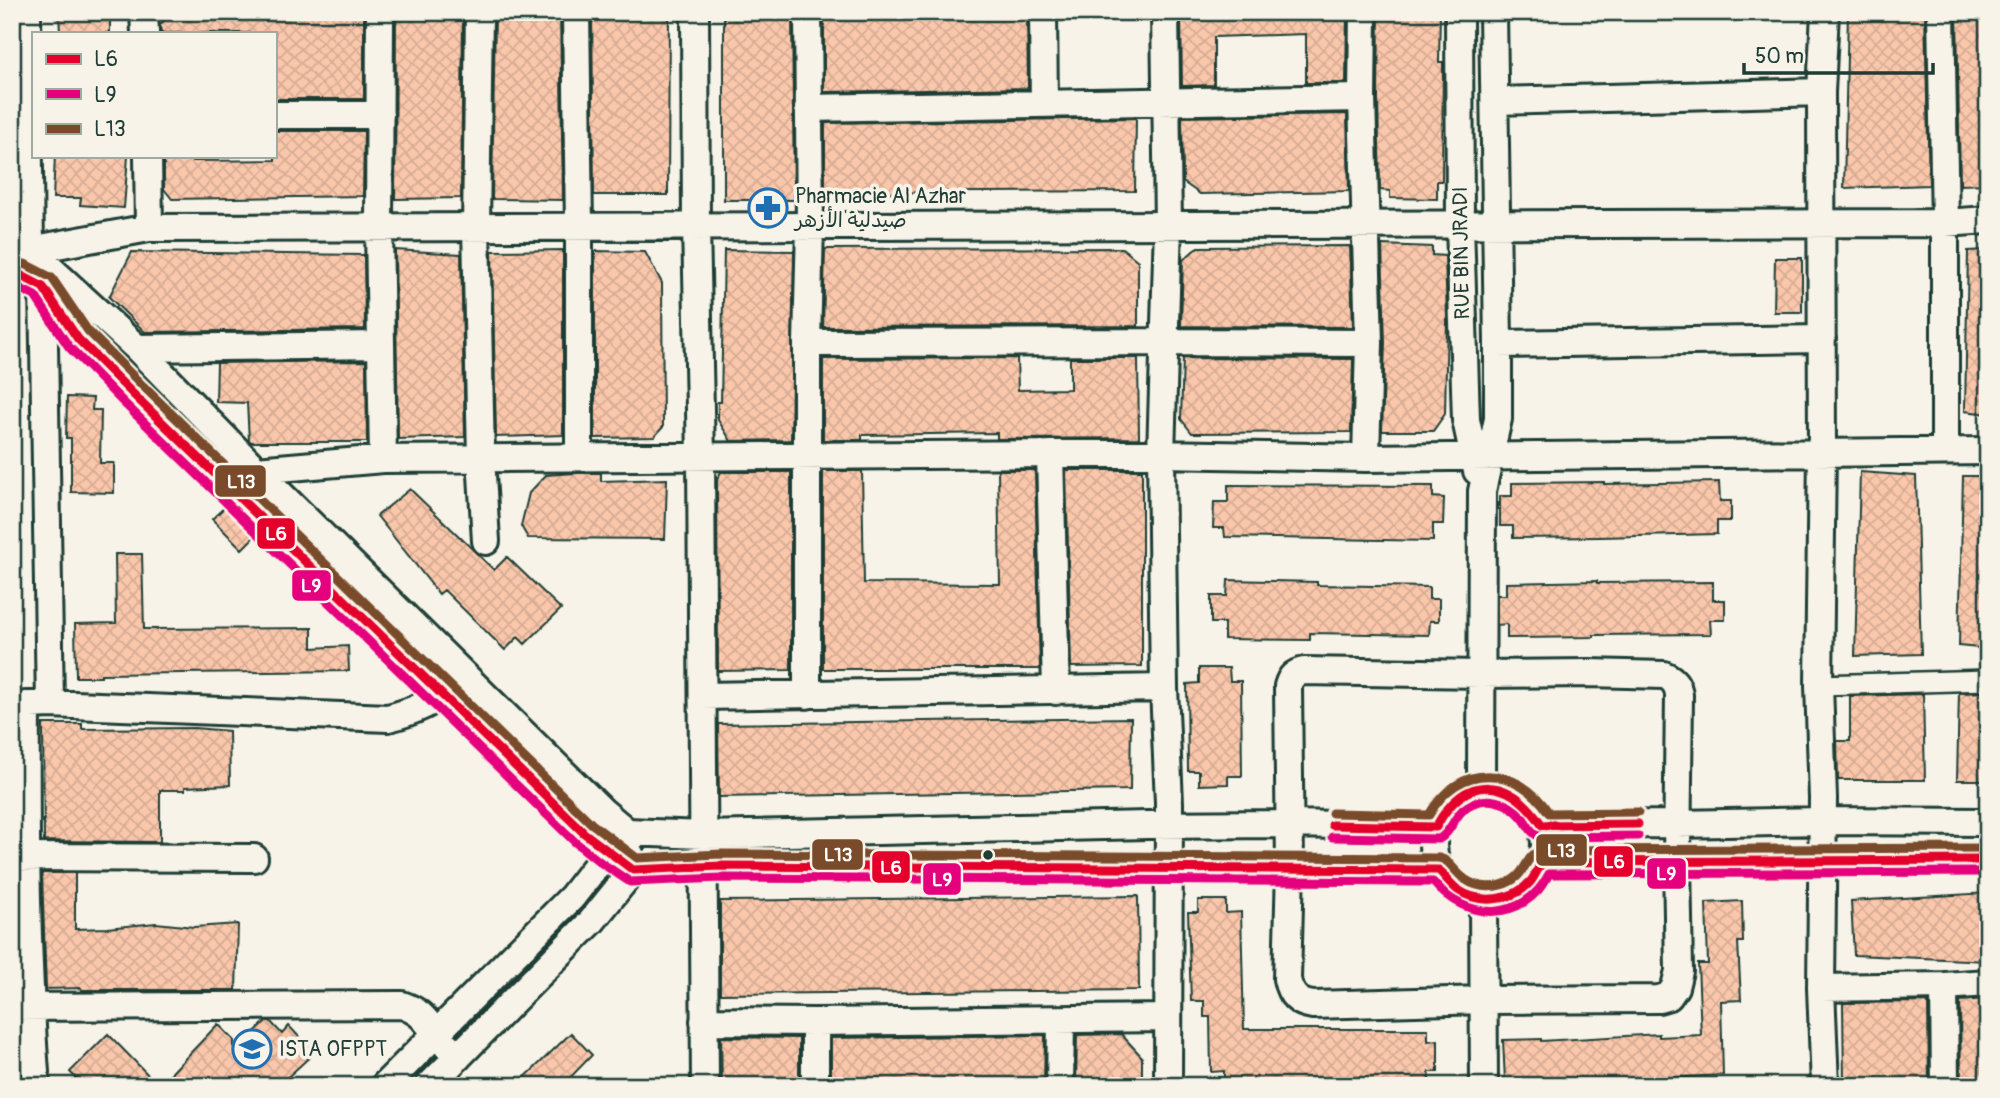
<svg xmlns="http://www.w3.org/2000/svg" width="2000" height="1098" viewBox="0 0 2000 1098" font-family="Pangolin,'Playpen Sans Arabic',sans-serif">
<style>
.building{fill:url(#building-cross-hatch);stroke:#1f3d34;stroke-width:2}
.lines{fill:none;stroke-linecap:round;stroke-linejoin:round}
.pedestrian-casing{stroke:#1f3d34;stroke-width:24}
.minor-casing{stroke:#1f3d34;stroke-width:32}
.pedestrian{stroke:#f7f3e8;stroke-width:19}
.minor{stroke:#f7f3e8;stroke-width:26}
.bus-1-casing{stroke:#f7f3e8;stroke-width:14}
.bus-2-casing{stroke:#f7f3e8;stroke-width:14}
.bus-3-casing{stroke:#f7f3e8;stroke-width:14}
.bus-1{stroke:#e4002b;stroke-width:9}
.bus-2{stroke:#e5007d;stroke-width:9}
.bus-3{stroke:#7a4b2a;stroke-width:9}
.bus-dot{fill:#1f3d34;stroke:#f7f3e8;stroke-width:2.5}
.labels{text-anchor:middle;stroke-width:7;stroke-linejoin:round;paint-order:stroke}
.poi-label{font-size:21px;fill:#1f3d34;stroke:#f7f3e8;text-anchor:start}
.street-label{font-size:21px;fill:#1f3d34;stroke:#f7f3e8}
.line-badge{stroke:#f7f3e8;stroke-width:2.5}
.badge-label{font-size:19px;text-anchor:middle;font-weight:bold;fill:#fff}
</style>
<defs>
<pattern id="building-cross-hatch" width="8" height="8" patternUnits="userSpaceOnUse" patternTransform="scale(1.75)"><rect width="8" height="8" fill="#fac7ab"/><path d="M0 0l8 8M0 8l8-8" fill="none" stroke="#d6ac94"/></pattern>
</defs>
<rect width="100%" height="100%" fill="#f7f3e8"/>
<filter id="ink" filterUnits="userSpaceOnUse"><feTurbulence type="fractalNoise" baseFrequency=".0143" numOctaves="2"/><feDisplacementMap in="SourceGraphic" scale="14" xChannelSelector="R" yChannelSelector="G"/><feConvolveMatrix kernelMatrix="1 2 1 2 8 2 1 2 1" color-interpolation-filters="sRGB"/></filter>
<g filter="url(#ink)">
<path class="building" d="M59,12H110V33H60Z
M171,12H364V99H275V33H161L160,25Z
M495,12H560L563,200L492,199Z
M592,12H669L668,195H594Z
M724,12H792L794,200H724Z
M824,12H1027L1028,88L824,92Z
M1181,12H1347L1346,83H1306V34L1214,37V85L1182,86Z
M1379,12H1440L1439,62H1443L1442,181H1437V199L1390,198V191L1380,190L1378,98Z
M1848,12L1925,13L1929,185L1844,188Z
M1957,12H1988V184L1960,185Z
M396,13H463L461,198L395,199Z
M1347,114L1349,191L1200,194L1183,182L1182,117Z
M1136,118L1135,191L825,193V123Z
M275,131H364L363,196L172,199L164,189V156H192L193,161L275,160Z
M55,156H128L124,208L80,205L81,198H53Z
M1382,245L1432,247V255L1445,256L1447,318L1445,414L1433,431H1382L1385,343Z
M1350,246L1353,327L1181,326L1183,260L1198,247Z
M1122,248L1138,261V326L823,327L825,249Z
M395,250L461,254L465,437L398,439Z
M563,250V435L496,437L492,251Z
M724,250L794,251L791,440L731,441L718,420V402H721Z
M1988,250V414L1965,411L1968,251Z
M595,251L645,252L662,283L663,427L654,437L595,438Z
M132,252L364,255L365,329L145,332L109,297Z
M1775,258H1802V312H1774Z
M1017,358L1018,390L1070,389V358H1138L1139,438L997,439V433L862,435V440H823V359Z
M1183,358L1353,359L1351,432L1192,433L1181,419Z
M366,361L367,442H251L249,440L247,403L216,402L217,363Z
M67,397L93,398L92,410H101L100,463H114V493L71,492V438H66Z
M998,470H1035L1040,669H823V471H862L864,583L1000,584Z
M1066,470H1142V666L1071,667Z
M721,472H791V670L718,671L717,479Z
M1860,472L1916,476L1921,654L1855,656Z
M575,473H601V481L667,479L665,539L528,538L521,526L529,493L546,475Z
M1963,476H1988V649L1959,646Z
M1604,482V484L1719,482L1720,501H1731V521H1717V534L1600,537L1513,538V526H1500V496H1512V483Z
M1228,485L1433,486V497L1444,498L1443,524H1433V541L1225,537L1224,528H1213L1214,502H1228Z
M410,489L494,570L507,557L561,609L525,644L518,637L505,650L444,590L439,594L377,516Z
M226,506L256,535L242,549L212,519Z
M115,554H142L144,629L312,628V648L348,646L349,671L101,674V677H76L75,624L116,623Z
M1228,580L1317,582V585L1429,587V599H1439V621H1430L1429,635L1310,633V640L1224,639V623H1211V596H1227Z
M1597,581V583L1713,582V600H1725V620H1710L1711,634L1594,635V637L1507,638V624L1497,625V595H1506V583Z
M1199,668H1229L1230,681H1241L1242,776H1228V784L1199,785V771H1188L1187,684L1199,683Z
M1988,692V780H1957L1959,693Z
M1923,694L1925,780H1838L1837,741H1850V696Z
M1131,718L1130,790L719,797L718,724Z
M43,724H82V729L194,728L229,731L230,785L185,787V790H160V842L44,841Z
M42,873H75V929L107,928L156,923L194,927L238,924L236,990H82L81,988L46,989Z
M1988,893V961L1854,955L1851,901Z
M1138,896L1139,990L720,994V901Z
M1198,900H1226V913L1241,912L1244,1029H1428V1041L1438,1040V1072H1429V1084L1224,1085V1071L1211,1072L1210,1017H1204V1001H1191L1188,912H1198Z
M1742,901L1743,942H1738L1741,1000L1721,1001L1723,1075L1575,1083V1078L1505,1081L1503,1040L1541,1039V1041L1659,1034V1037L1701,1035L1698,964H1708L1706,903Z
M1988,999V1086H1961L1960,1001Z
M1928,1002L1929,1086H1844L1843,1003Z
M266,1021H270L282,1034L289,1026L314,1053L278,1086H83L70,1072L108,1034L159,1086L218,1024L234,1040V1052Z
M571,1033L592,1055L562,1086H516Z
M1121,1034L1142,1057V1086H1076L1077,1035Z
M1045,1035L1044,1086H831V1038Z
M721,1037L799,1038V1086H722Z"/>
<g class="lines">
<g class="pedestrian-casing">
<path id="pedestrian" d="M1819,685L1988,680"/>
</g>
<g class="minor-casing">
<path id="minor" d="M27,12L30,250L43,287L50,704
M144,12L145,33
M380,12L379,228L383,459
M479,12L476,227L481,458L486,541
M576,12L579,228V457
M695,12L696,226L701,456L705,1086
M1043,12L1044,104
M1165,12L1168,225L1161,454L1164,688L1169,803L1168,1086
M1363,12L1362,98L1369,343L1366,458
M1459,12L1460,224L1466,420L1477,471
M1825,12L1821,92L1822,452L1819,685L1823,798L1821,988L1825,1086
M1941,12L1945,223V451
M1495,101L1821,92
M808,108L1362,98
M275,115H380
M148,156L149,228
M12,246L30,250L149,228L1945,223L1988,220
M30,250L137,348L256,470L602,811L627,832L703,835L1148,825L1290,824L1436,827
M12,275H20L43,287L78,339L132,393L584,833L607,852L633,870L721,866L1439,870
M807,343L1164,342L1369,343
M1498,344L1822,339
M137,348L381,345
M1050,454L1056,691
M224,483L256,470L383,459L1050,454H1161L1366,458L1988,451
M1304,671L1480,674L1589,673L1664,675C1674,679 1678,685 1679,695L1677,862L1679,971L1675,987L1669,996L1659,999L1484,1000L1313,1005C1297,1003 1290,994 1287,979L1290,868L1288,686C1291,676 1295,673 1304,671Z
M807,695V343L810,226L808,12
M703,696L1164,688
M26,705C25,832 26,959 36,1086
M12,706L50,704L388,718C413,712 436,701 456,685
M1481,788L1482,491L1498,419V344L1493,12
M1433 844a56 56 0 1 1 112 0a56 56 0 1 1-112 0Z
M1542,825L1677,824L1822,821L1988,822
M12,857L254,858
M1542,862L1988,860
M1483,899L1484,1086
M1944,986L1945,1086
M1821,988L1944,986L1988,983
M12,1007L402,1005C422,1012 425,1020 437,1035C444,1043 451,1050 458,1057
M704,1021L815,1022L1167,1018
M384,1086L572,897L607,852L619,841
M429,1086L592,921L633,870L630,854
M815,1086V1022
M1060,1086L1061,1020"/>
</g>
<use href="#pedestrian" class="pedestrian"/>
<use href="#minor" class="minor"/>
<g class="bus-1-casing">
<path id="bus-1" d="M12,275H20L43,287L78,339L132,393L584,833L633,870L721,866L1439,870C1445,877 1451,885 1458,890C1480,905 1514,901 1531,881C1535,876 1538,868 1542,862L1988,860
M1332,825L1436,827C1465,773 1509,776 1542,825L1638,824"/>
</g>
<g class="bus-2-casing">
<path id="bus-2" d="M12,287H17L35,296L69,347L123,402L575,842L600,862L630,882L721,878L1433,882C1466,922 1524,923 1549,874L1988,872
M1332,837L1439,839C1452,832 1454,814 1468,806C1486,795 1508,801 1522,817C1528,824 1530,833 1540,837L1638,836"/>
</g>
<g class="bus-3-casing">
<path id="bus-3" d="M12,263L25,264L52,278L88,331L141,384L592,824L637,858L721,854L1439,858C1448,860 1450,865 1456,871C1467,884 1483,890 1501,885C1528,878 1523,856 1541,850L1988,848
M1332,813L1429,815C1458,762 1517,764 1549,813L1638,812"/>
</g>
<use href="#bus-1" class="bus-1"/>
<use href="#bus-2" class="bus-2"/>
<use href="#bus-3" class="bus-3"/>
</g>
</g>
<defs>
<g id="pharmacy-ring" transform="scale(2.0125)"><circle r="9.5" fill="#f7f3e8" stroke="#1f6fb2" stroke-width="1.5"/><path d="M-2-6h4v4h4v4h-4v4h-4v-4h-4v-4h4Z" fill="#1f6fb2"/></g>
<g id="university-ring" transform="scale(2.0125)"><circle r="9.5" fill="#f7f3e8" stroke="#1f6fb2" stroke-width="1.5"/><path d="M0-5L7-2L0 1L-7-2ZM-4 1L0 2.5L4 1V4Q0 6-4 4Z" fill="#1f6fb2"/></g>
</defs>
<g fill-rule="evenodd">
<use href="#pharmacy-ring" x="768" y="208"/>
<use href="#university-ring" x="252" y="1049"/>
</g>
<circle class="bus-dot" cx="988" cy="855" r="6"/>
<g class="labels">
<g class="poi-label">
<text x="795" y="203">Pharmacie Al Azhar<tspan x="795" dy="24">صيدلية الأزهر</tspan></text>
<text x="279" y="1056">ISTA OFPPT</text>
</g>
<g class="street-label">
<text transform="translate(1461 253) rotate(-91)" y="7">RUE BIN JRADI</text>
</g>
</g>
<g class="line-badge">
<rect x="214" y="464" width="53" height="34" rx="7" fill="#7a4b2a"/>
<rect x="256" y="517" width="40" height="33" rx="7" fill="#e4002b"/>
<rect x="291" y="569" width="41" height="33" rx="7" fill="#e5007d"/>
<rect x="1535" y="833" width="53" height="34" rx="7" fill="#7a4b2a"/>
<rect x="811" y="838" width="53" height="33" rx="7" fill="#7a4b2a"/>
<rect x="1593" y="845" width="41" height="33" rx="7" fill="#e4002b"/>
<rect x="871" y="850" width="40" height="34" rx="7" fill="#e4002b"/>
<rect x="1646" y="857" width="41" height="33" rx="7" fill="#e5007d"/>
<rect x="922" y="862" width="40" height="34" rx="7" fill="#e5007d"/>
</g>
<g class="badge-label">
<text x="241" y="488">L13</text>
<text x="276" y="540">L6</text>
<text x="311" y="592">L9</text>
<text x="1561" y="857">L13</text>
<text x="838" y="861">L13</text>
<text x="1614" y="868">L6</text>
<text x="891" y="874">L6</text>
<text x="1666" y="880">L9</text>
<text x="942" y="886">L9</text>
</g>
<rect width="2000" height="1098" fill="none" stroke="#f7f3e8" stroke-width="42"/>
<rect x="21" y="21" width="1958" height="1056" fill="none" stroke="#1f3d34" stroke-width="2.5" filter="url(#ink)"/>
<rect x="32" y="32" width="245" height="126" fill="#f7f3e8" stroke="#a1aaa0" stroke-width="2"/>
<rect x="46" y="54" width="35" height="10" fill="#e4002b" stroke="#a1aaa0" stroke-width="2"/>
<text x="94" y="66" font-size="21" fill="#1f3d34">L6</text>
<rect x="46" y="89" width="35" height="10" fill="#e5007d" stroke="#a1aaa0" stroke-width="2"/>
<text x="94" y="102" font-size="21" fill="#1f3d34">L9</text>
<rect x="46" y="124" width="35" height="10" fill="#7a4b2a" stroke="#a1aaa0" stroke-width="2"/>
<text x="94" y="136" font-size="21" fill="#1f3d34">L13</text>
<path d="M1744 63v10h189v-10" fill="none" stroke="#1f3d34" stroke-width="3.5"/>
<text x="1755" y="63" font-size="21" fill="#1f3d34" stroke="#f7f3e8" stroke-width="5" paint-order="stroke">50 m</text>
</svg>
